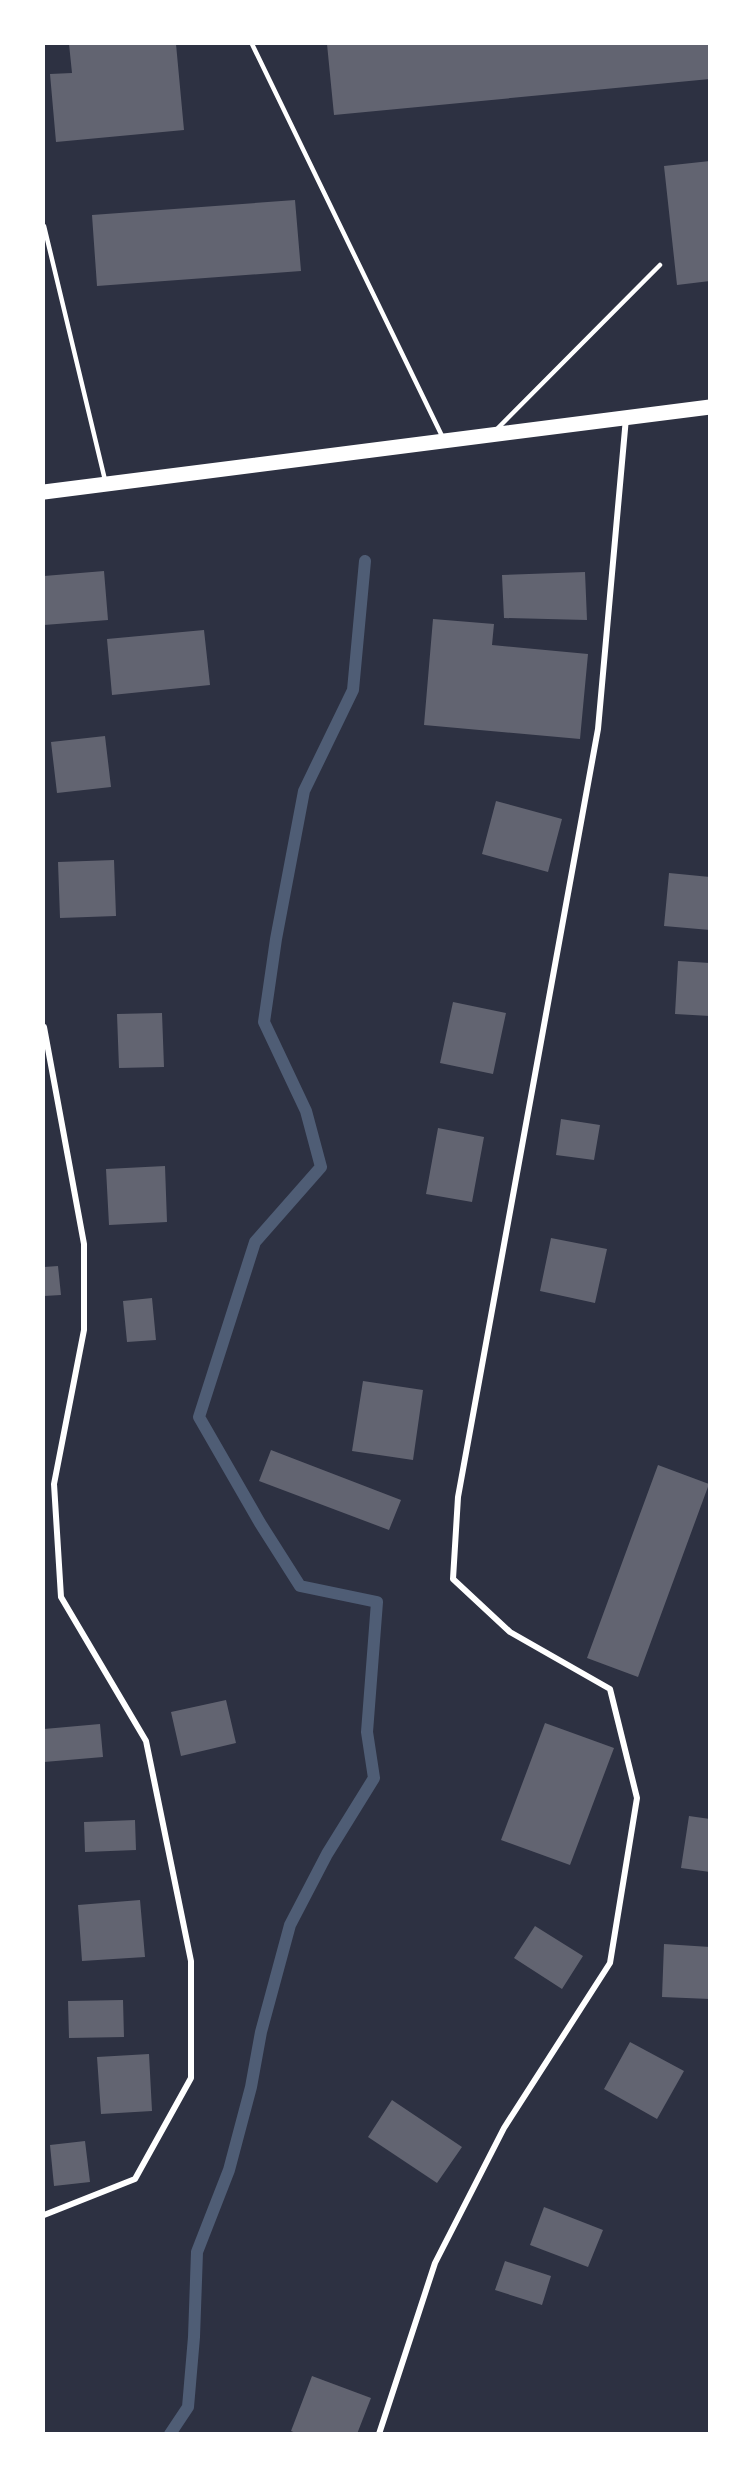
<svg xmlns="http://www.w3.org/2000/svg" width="753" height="2477" viewBox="0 0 753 2477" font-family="Montserrat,sans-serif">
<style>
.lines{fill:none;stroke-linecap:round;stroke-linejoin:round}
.stream{stroke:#4f5d75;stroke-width:12}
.building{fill:#626471}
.service{stroke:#fff;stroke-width:4.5}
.minor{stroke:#fff;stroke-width:6}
.primary{stroke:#fff;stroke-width:15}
</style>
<rect width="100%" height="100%" fill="#2d3142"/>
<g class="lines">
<path class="stream" d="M170,2434L188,2407L194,2337L197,2252L229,2170L251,2087L261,2032L290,1925L327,1854L374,1778L367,1732L377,1602L300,1586L260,1523L199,1417L255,1242L321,1167L306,1111L264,1022L276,939L304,791L353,690L365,561"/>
</g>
<path class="building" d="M69,44H176L184,130L56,142L50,74L72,73Z
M327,44H710V79L334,115Z
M710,161V281L677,285L664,166Z
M295,200L301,271L97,286L92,215Z
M104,571L108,620L44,625V576Z
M585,572L587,620L504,618L502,575Z
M433,619L494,624L492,645L588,654L580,739L424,725Z
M204,630L210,685L112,695L107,639Z
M105,736L111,787L57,793L51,742Z
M496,801L562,819L548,872L482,854Z
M114,860L116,916L60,918L58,862Z
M669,873L710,877V930L664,926Z
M678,961L710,963V1016L675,1014Z
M453,1002L506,1013L493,1074L440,1063Z
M162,1013L164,1067L119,1068L117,1014Z
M561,1119L600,1125L594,1160L556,1155Z
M438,1128L484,1137L472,1202L426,1194Z
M165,1166L167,1222L109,1225L106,1169Z
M551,1238L607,1249L595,1303L540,1291Z
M58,1266L61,1295L44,1296V1267Z
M152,1298L156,1340L127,1342L123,1301Z
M363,1381L423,1390L413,1460L352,1451Z
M271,1450L401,1500L389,1530L259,1481Z
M658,1465L709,1484L638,1677L587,1658Z
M226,1700L236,1743L181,1756L171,1712Z
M545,1723L614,1748L570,1865L501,1840Z
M100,1724L103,1757L44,1762V1729Z
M689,1816L710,1819V1872L681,1868Z
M135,1820L136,1850L85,1852L84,1822Z
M140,1900L145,1957L82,1961L78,1905Z
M535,1926L583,1956L562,1989L514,1958Z
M664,1944L710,1947V1999L662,1997Z
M123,2000L124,2037L69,2038L68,2001Z
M630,2042L684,2071L657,2119L604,2089Z
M149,2054L152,2111L101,2114L97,2057Z
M392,2100L462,2147L437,2183L368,2137Z
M85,2141L90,2182L54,2186L50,2145Z
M544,2207L603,2230L588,2267L530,2245Z
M505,2261L551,2276L542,2305L495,2290Z
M312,2376L371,2398L357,2434H298L291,2431Z"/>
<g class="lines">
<path class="service" d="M252,44L443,438
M44,226L105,480
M497,429L660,265"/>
<path class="minor" d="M44,1027L84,1244V1330L54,1484L61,1597L146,1741L191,1961V2078L135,2179L44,2215
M379,2434L435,2263L504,2128L610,1963L637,1798L610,1689L510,1632L453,1579L458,1497L598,729L626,418"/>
<path class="primary" d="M44,492L710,407"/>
</g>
<rect width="753" height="2477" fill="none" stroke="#ffffff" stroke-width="90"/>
</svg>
